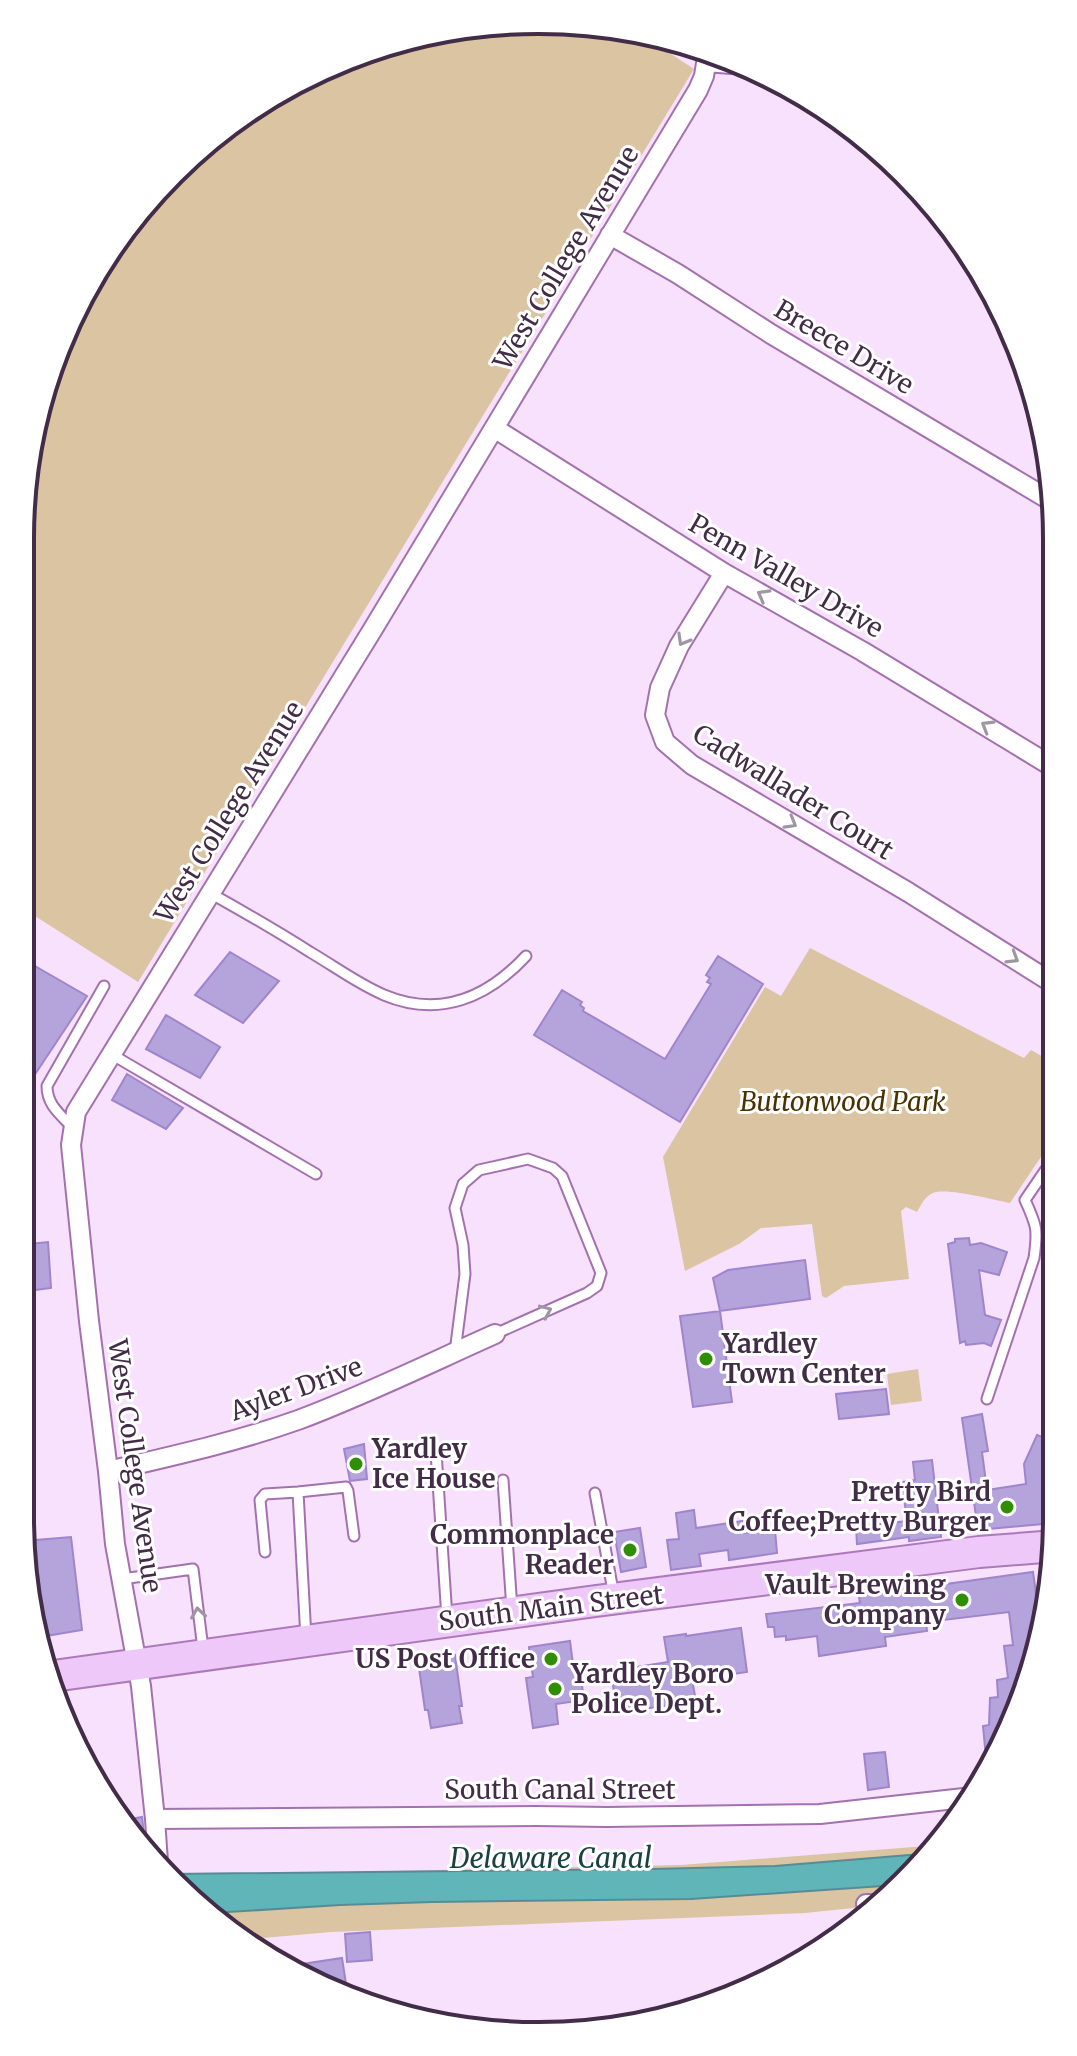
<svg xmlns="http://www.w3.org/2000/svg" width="1077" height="2056" viewBox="0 0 1077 2056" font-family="Merriweather,serif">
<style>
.green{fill:#dac4a1}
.water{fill:#60b5b9;stroke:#578c97;stroke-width:2}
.building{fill:#b5a3dc;stroke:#9e85cd;stroke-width:2}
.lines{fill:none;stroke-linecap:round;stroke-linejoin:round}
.service-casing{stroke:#a371af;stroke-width:13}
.minor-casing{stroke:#a371af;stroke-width:22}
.primary-casing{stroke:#ac7ab9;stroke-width:34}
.service{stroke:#fff;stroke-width:9}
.minor{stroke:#fff;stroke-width:18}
.primary{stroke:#efc8fa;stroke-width:30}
.oneway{stroke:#a096a3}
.poi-dot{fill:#2f8e03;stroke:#fff;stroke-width:3}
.labels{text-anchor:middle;stroke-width:6;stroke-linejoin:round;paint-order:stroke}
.street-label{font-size:26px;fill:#422c47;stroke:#fff}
.park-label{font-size:26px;font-style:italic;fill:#493202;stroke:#fff}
.poi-label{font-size:26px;font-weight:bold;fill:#422c47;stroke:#fff;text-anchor:end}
.water-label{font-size:28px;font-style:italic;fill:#1a4244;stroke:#fff}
.rim{fill:none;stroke:#422c47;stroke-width:4}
</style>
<rect width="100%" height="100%" fill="#f7e1fc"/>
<path class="green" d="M573,21L654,43L694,69L138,982L21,907V505L38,405L74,309L197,148L372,47Z
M810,948L1024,1058L1031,1050L1054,1063L1055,1136L1010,1203C994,1200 946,1187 933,1193C925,1196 921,1205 917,1212L906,1207L901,1211L909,1279L844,1286L826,1298L822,1296L812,1224L761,1228L739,1244L685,1271L663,1157L765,987L781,996Z
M918,1369L922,1401L891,1405L887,1374Z
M927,1846L882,1905L805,1913L331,1932L241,1940L186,1888L296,1873L681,1865Z"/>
<path class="water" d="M922,1854L897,1885L691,1899L432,1902L340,1905L212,1913L171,1874L653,1869L775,1866Z"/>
<path class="building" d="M230,952L279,981L243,1023L195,995Z
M718,956L763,984L680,1122L534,1035L562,990L582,1002L580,1005L584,1008L583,1011L665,1059L711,984L707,982L710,978L706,975Z
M21,958L87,996L20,1097Z
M166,1015L220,1047L200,1078L146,1049Z
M127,1074L183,1108L166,1129L112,1100Z
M969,1238L970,1245L981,1243L1007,1252L999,1275L979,1270L985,1315L1001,1320L991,1346L984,1343L966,1345L965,1341L960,1343L948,1244L955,1242V1239Z
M48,1242L51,1288L20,1292V1245Z
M805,1260L810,1299L720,1311L713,1278L728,1270Z
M720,1311L732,1402L693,1407L680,1316Z
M886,1389L889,1414L839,1419L836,1394Z
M982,1414L988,1451L982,1452L987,1490L1026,1484L1024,1464L1037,1435L1056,1442V1466L1048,1463L1054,1523L978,1530L962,1418Z
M364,1444L367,1479L350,1481L344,1449Z
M932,1460L941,1537L909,1541V1537L857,1544L856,1527L907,1521L902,1482L915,1480L913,1462Z
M694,1510L696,1528L743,1521L745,1533L775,1530L777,1553L729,1560L728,1550L699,1554L701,1566L671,1570L667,1540L679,1539L676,1513Z
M640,1528L646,1567L621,1572L614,1532Z
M71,1537L82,1630L40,1637L24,1541Z
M1033,1572L1042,1636L1039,1651L1003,1747L987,1768L983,1726L989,1725L990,1698L998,1697L997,1680L1008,1678L1004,1646L1013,1645L1009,1612L926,1622L927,1631L885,1637L886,1646L819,1656L817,1636L786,1640V1636L775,1637L774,1627H768L766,1614L860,1603L858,1591L924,1583V1587Z
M741,1628L747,1672L692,1680L696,1701L617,1713L611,1671L668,1662L664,1637L686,1634V1636Z
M570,1641L574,1672L580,1671L584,1700L556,1704L558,1724L533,1728L526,1678L533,1677L529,1647Z
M455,1655L462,1706H459L462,1723L431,1728L428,1710H425L418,1661Z
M885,1752L889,1787L868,1790L864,1754Z
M142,1817L145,1841L137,1843L127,1834L120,1821Z
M370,1932L372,1960L347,1962L345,1934Z
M342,1958L346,1984L333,1986L289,1966Z"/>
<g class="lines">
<g class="service-casing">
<path id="service" d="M210,893C244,912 277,931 310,952C334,966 358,984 384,995C439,1018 487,998 526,956
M111,1054L316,1174
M72,1127C60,1114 47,1105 47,1086L104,986
M455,1352L465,1274L463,1245L455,1208L463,1184L479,1170L528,1159L553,1168L562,1176L601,1273L597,1286L587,1293L495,1334
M987,1399L1034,1258C1038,1230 1037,1226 1025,1200L1055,1156
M436,1452L447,1618
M503,1480L512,1609
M595,1493L614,1596
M265,1552L260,1500L265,1494L298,1492
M122,1579L193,1569L203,1649
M306,1638L298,1492L346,1487L348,1491L354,1536"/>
</g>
<g class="minor-casing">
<path id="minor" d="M707,62L731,64
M755,70L777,79
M610,235L678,274L771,334L1053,502
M494,428L724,573L862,651L1053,767
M724,573L679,646L660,688L655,715L665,742L692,765L908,892L1054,984
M108,1471C172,1456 236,1442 298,1420C365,1395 430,1363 495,1334
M155,1819L536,1816L607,1817L820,1814L964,1798
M158,1862L155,1819L141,1686L115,1544L108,1471L89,1321L71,1145L76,1112L373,629L698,90L704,76L707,57
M866,1904H883"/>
</g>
<g class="primary-casing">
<path id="primary" d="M46,1677L596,1601L979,1552L1056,1546"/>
</g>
<use href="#service" class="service"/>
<use href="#minor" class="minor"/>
<use href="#primary" class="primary"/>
</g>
<defs><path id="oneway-chevron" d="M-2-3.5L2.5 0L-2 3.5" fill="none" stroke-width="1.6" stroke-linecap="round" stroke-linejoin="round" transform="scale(2)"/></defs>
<g class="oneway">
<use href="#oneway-chevron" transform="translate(763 595) rotate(-151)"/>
<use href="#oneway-chevron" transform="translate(683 640) rotate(120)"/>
<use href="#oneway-chevron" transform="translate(987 726) rotate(-149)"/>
<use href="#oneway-chevron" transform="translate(791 823) rotate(30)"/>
<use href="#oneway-chevron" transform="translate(1013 958) rotate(32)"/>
<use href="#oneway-chevron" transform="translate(546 1311) rotate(-24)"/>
<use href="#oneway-chevron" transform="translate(198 1613) rotate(-98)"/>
</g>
<g class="poi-dot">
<circle cx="706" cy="1359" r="8"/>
<circle cx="356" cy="1464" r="8"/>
<circle cx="1007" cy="1507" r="8"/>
<circle cx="630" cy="1550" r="8"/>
<circle cx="962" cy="1600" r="8"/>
<circle cx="551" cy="1659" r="8"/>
<circle cx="555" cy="1689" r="8"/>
</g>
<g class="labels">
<g class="street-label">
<text transform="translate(566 258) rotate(-59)" y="9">West College Avenue</text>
<text transform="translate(844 347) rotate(31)" y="9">Breece Drive</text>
<text transform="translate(786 576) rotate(30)" y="9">Penn Valley Drive</text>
<text transform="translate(793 792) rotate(32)" y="9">Cadwallader Court</text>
<text transform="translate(229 812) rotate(-58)" y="9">West College Avenue</text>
<text transform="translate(296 1389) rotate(-20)" y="9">Ayler Drive</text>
<text transform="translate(135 1466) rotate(82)" y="9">West College Avenue</text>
<text transform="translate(551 1608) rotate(-7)" y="9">South Main Street</text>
<text x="560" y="1799">South Canal Street</text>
</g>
<g class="park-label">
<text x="843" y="1111">Buttonwood Park</text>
</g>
<g class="poi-label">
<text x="722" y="1353" text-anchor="start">Yardley<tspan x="722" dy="30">Town Center</tspan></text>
<text x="372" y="1458" text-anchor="start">Yardley<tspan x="372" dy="30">Ice House</tspan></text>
<text x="991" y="1501">Pretty Bird<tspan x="991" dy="30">Coffee;Pretty Burger</tspan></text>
<text x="614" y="1544">Commonplace<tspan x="614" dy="30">Reader</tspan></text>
<text x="946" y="1594">Vault Brewing<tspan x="946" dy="30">Company</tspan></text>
<text x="535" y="1668">US Post Office</text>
<text x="571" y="1683" text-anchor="start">Yardley Boro<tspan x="571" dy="30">Police Dept.</tspan></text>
</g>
<g class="water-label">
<text x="551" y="1868">Delaware Canal</text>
</g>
</g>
<path d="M0 0H1077V2056H0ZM538 34H539A504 504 0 0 1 1043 538V1518A504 504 0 0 1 539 2022H538A504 504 0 0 1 34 1518V538A504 504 0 0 1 538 34Z" fill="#fff" fill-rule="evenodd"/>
<path class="rim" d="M538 34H539A504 504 0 0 1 1043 538V1518A504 504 0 0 1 539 2022H538A504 504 0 0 1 34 1518V538A504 504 0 0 1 538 34Z"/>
</svg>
